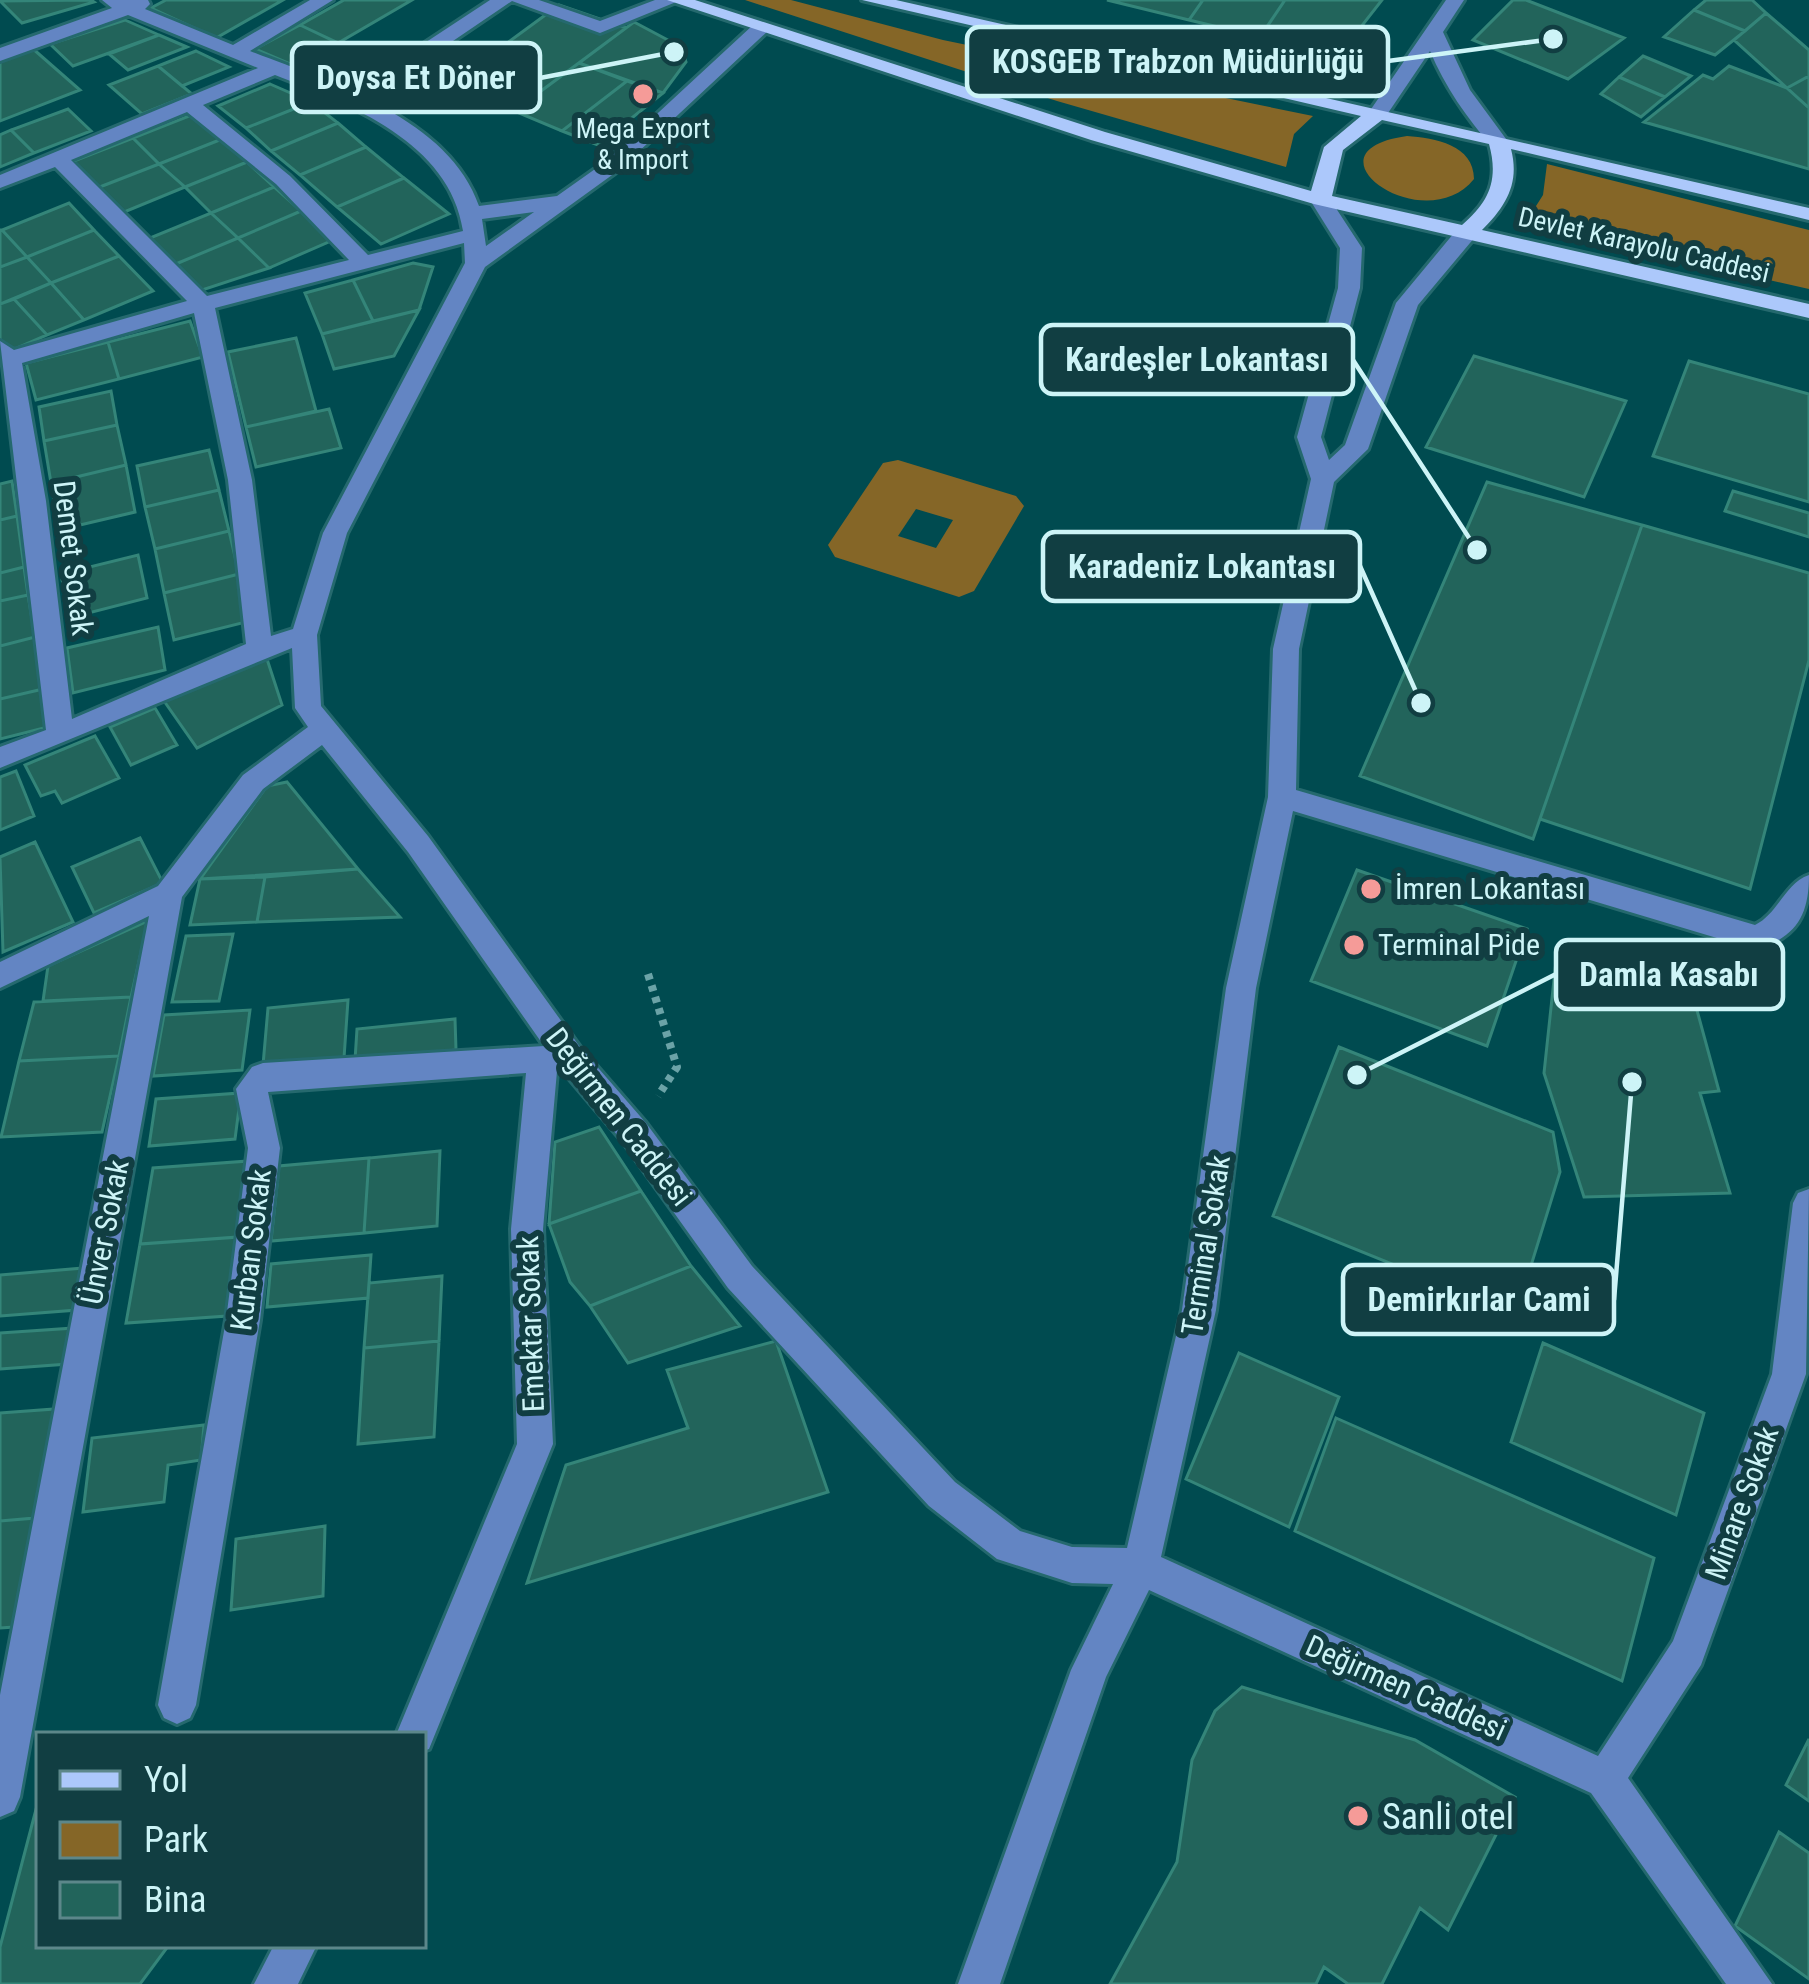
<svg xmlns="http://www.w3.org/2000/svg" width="1809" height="1984" viewBox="0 0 1809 1984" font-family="'Roboto Condensed',sans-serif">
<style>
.green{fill:#856627;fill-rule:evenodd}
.building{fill:#22645b;stroke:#348579;stroke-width:3}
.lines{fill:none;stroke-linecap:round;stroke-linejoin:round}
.minor-casing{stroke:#25696e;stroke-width:6}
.major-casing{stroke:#25696e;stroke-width:6}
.path{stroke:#6ba3a7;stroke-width:8;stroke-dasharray:6 6;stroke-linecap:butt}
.minor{fill:#6385c3;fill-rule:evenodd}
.major{fill:#acc8fb;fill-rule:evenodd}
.poi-dot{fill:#f59b98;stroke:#113e42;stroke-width:4.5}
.labels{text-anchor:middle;stroke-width:12;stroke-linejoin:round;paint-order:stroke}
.far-poi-label{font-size:27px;fill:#cdf4f7;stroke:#113e42}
.far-street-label{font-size:27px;fill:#cdf4f7;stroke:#113e42}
.street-label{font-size:30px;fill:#cdf4f7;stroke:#113e42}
.poi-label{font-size:30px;fill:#cdf4f7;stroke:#113e42;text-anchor:start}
.near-poi-label{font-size:36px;fill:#cdf4f7;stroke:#113e42;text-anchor:start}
.leader{fill:none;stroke:#cdf4f7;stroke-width:4.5}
.callout-dot{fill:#cdf4f7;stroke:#113e42;stroke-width:4.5}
.callout{fill:#113e42;stroke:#cdf4f7;stroke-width:4.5}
.callout-label{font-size:33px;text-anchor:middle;font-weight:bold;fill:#cdf4f7}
</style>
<rect width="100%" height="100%" fill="#004b50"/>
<path class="green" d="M745,0H791L943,40L1313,116L1294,134L1286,167L1057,101Z
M1407,136C1435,138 1474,145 1474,179C1424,241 1297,151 1407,136Z
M1547,164L1809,230V289L1524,225L1543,195Z
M898,460L1016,496L1024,506L974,591L959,597L835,557L828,545L883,463ZM916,509L953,520L936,548L898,536Z"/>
<path class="building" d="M166,0H283L216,38L151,8Z
M344,0H412L338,43L300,25Z
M1107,0H1203L1189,20Z
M1203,0H1285L1260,37L1189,20Z
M1285,0H1382L1357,32L1303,45L1260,37Z
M1513,0H1526L1624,38L1568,79L1473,40Z
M1706,0H1752L1766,13L1745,31L1694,10Z
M0,1L91,0L94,2L22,23Z
M559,5L626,28L514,111L447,87Z
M1694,10L1745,31L1715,55L1664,37Z
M1766,13L1809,50V76L1787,88L1734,40Z
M125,20L159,35L73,66L50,44Z
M634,22L681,47L686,62L663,93L579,63Z
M300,25L338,43L297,67L255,49Z
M159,35L187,47L128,70L109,54Z
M32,48L80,90L0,121V60Z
M196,51L229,67L182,86L158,66Z
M1643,56L1691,76L1665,97L1619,77Z
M579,63L627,81L562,131L514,111Z
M158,66L192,94L142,114L109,85Z
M1729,66L1787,88L1809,108V169L1644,122L1703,75L1713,79Z
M1809,76V108L1787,88Z
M1619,77L1665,97L1641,117L1601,94Z
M627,81L663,93L598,145L562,131Z
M270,84L311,102L246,128L218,106Z
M311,102L338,123L271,151L246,128Z
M68,109L91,131L34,153L11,130Z
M194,114L222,139L159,164L133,138Z
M338,123L366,147L300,175L271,151Z
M11,130L34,153L0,167V135Z
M133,138L159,164L92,190L66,164Z
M222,139L247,162L185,187L159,164Z
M366,147L404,178L337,207L300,175Z
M247,162L274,187L211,213L185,187Z
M159,164L185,187L117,215L92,190Z
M404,178L449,214L381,244L337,207Z
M274,187L301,211L238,238L211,213Z
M69,203L94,230L27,257L2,230Z
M301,211L333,240L269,268L238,238Z
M211,213L238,238L171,266L145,240Z
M0,230H2L27,257L0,267Z
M94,230L119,256L51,283L27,257Z
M238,238L269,268L196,292L171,266Z
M119,256L153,291L84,320L51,283Z
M27,257L51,283L0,304V267Z
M413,263L433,267L419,310L373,321L353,280Z
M353,280L373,321L322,334L305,293Z
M51,283L84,320L47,335L14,299Z
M14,299L47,335L8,352L0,343V304Z
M419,310L394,356L334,369L322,334Z
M190,321L203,357L119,379L108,342Z
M296,338L316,411L246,427L228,352Z
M108,342L119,379L36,400L26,363Z
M1474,356L1626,401L1584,497L1426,447Z
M1689,361L1809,394V502L1653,456Z
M111,391L117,425L44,441L39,407Z
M329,409L341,448L256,467L246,427Z
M117,425L126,465L51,483L44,441Z
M209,450L219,490L145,507L137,466Z
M126,465L135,512L59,530L51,483Z
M12,481L17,516L0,520V484Z
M1487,482L1642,525L1533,839L1360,776Z
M219,490L229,531L155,549L145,507Z
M1733,491L1809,513V537L1725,511Z
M17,516L24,567L0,573V520Z
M1642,525L1809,573V660L1750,889L1540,819Z
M229,531L239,574L164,593L155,549Z
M138,555L147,598L69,618L61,574Z
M24,567L28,595L0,601V573Z
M239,574L250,621L174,640L164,593Z
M28,595L35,637L0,646V601Z
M158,627L165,670L73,693L67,648Z
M35,637L43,689L0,699V646Z
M266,656L282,705L197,748L164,701Z
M43,689L48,727L0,739V699Z
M155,708L177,745L131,765L110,727Z
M95,736L119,778L62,803L55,791L41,796L25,765Z
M16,771L34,816L0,830V777Z
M287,782L358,869L200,879L267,786Z
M140,838L163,883L94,913L72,867Z
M35,842L73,922L3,952L0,857Z
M358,869L400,917L257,922L265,877Z
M1357,870L1527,929L1487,1046L1311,981Z
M265,877L257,922L190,925L200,879Z
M148,921L131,997L43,1001L48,966Z
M233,934L219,1001L172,1002L186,936Z
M1556,961L1695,1003L1719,1091L1700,1093L1730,1193L1584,1197L1544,1073Z
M131,997L119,1056L19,1061L34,1002Z
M348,1000L344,1058L263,1065L268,1008Z
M250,1010L242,1070L153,1076L164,1015Z
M455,1019L456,1050L355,1060L357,1029Z
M1339,1047L1553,1132L1560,1172L1516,1314L1273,1216Z
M119,1056L102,1132L1,1137L19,1061Z
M241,1093L235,1139L149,1146L156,1099Z
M599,1127L641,1191L549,1224L555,1142Z
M440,1151L437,1226L364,1233L369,1158Z
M369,1158L364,1233L271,1241L279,1166Z
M249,1161L239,1237L140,1244L153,1168Z
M641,1191L691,1266L590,1306L570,1282L549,1224Z
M239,1237L227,1316L126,1323L140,1244Z
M371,1255L368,1298L267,1307L271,1264Z
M691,1266L740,1326L628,1363L590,1306Z
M84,1268L77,1310L0,1316V1275Z
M442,1276L439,1341L364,1348L369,1283Z
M75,1328L68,1364L0,1369V1333Z
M439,1341L434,1437L358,1444L364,1348Z
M776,1341L828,1492L527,1583L566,1465L688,1428L667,1370Z
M1543,1343L1704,1413L1676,1515L1511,1442Z
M1239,1353L1339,1397L1289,1527L1186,1479Z
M55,1409L35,1518L0,1521V1413Z
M1336,1418L1654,1558L1622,1681L1295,1531Z
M204,1425L201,1460L168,1465L164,1502L83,1512L92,1438Z
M35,1518L14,1627L0,1628V1521Z
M325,1526L323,1596L231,1610L236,1539Z
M1242,1687L1415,1740L1515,1797L1448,1930L1420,1908L1382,1984H1348L1324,1967L1316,1984H1110L1177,1862L1192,1760L1215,1711Z
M1809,1739V1801L1786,1785Z
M39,1798V1945H169L140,1984H0V1947Z
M1779,1832L1809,1853V1979L1735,1926Z"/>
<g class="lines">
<g class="minor-casing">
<path id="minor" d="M102,0H148L150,4L145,9L233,45L310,0H333L250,51C329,82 449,118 479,206L557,196L605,162L753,25L770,29L619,170L485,267L347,533L317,635L321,706L428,836L580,1047L646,1123L752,1266L955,1482L1020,1531L1072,1547L1127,1548L1182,1310L1226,988L1268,797L1273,649L1311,479L1297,437L1338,288L1340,248L1310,200L1328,196L1362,248L1360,288L1321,437L1329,460L1345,445L1396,303L1459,227H1475V237L1418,305L1368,449L1334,482L1299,649L1296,790L1755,925C1778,914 1785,883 1809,875C1809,915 1797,936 1757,950L1293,811L1256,988L1216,1310L1161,1557L1598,1756L1673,1641L1772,1374L1793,1203L1798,1193L1809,1189L1806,1374L1701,1665L1628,1778L1772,1984H1726L1591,1793L1149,1590L1106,1677L1000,1984H958L1071,1670L1113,1584L1072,1583L997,1559L929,1506L728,1288L624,1143L562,1070L557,1071L543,1229L553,1444L429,1749L423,1751V1735H396L517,1444L511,1229L526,1073L268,1092L280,1148L260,1320L196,1705L190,1718L177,1724L164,1718L158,1705L226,1320L248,1148L236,1089L252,1067L263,1063L544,1046L408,852L322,745L263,789L182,897L20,1797L14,1811L0,1817V1695L149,916L0,988V962L158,886L243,775L308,727L295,708L292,648L0,768V747L46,730L0,341L14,350L187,301L55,167L0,188V175L258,68L128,15L0,61V48L112,8ZM275,75C349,104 450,142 463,231L368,255L290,176L203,105ZM187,112L276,184L349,260L207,296L71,160ZM534,212L486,246L482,219ZM464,243L465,263L323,533L293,629L271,636L252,480L215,308ZM194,313L228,480L246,644L72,719L46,501L22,363Z
M490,0H539L600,21L655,0H681L600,33L512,1L425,60H411V52Z
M1446,0H1464L1443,32L1470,90L1509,143L1506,147H1492C1467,118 1445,87 1430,51L1384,119L1367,115Z
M274,1945H317L298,1984H254Z"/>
</g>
<g class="major-casing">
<path id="major" d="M667,0H695L1105,132L1311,191L1324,147L1361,116L862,0H896L1809,208V220L1511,149C1520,183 1506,206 1482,230L1809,304V318L1314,204L1091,140ZM1382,120L1489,144C1499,180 1489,202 1462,225L1332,196L1343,150Z"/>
</g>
<path class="path" d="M648,974L677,1067L658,1096"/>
<use href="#minor" class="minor"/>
<use href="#major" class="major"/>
</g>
<g class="poi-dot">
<circle cx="643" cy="94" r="12"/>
<circle cx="1371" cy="889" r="12"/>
<circle cx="1354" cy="945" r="12"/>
<circle cx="1358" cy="1816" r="12"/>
</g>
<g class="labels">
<g class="far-poi-label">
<text x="643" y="138">Mega Export<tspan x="643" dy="31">&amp; Import</tspan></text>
</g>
<g class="far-street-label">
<text transform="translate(1644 245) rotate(13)" y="9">Devlet Karayolu Caddesi</text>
</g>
<g class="street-label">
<text transform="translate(73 558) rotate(83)" y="10">Demet Sokak</text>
<text transform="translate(619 1117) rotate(52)" y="10">Değirmen Caddesi</text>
<text transform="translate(105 1232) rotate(-79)" y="10">Ünver Sokak</text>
<text transform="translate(1206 1245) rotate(-81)" y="10">Terminal Sokak</text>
<text transform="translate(251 1250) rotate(-83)" y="10">Kurban Sokak</text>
<text transform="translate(531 1324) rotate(-92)" y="10">Emektar Sokak</text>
<text transform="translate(1742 1503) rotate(-70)" y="10">Minare Sokak</text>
<text transform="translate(1406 1688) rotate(24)" y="10">Değirmen Caddesi</text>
</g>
<g class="poi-label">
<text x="1395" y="899">İmren Lokantası</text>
<text x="1378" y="955">Terminal Pide</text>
</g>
<g class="near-poi-label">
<text x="1382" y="1829">Sanli otel</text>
</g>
</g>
<path class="leader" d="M1553 39L1388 61M674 52L540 78M1477 550L1353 360M1421 703L1360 566M1357 1075L1556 974M1632 1082L1614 1300"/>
<g class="callout-dot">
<circle cx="1553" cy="39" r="12"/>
<circle cx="674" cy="52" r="12"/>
<circle cx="1477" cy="550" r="12"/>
<circle cx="1421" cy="703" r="12"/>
<circle cx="1357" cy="1075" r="12"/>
<circle cx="1632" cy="1082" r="12"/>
</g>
<g class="callout">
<rect x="967" y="27" width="421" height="69" rx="12"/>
<rect x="292" y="43" width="248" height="69" rx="12"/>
<rect x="1041" y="325" width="312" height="69" rx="12"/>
<rect x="1043" y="532" width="317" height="69" rx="12"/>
<rect x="1556" y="940" width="227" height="69" rx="12"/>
<rect x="1343" y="1265" width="271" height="69" rx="12"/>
</g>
<g class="callout-label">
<text x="1178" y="73">KOSGEB Trabzon Müdürlüğü</text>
<text x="416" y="89">Doysa Et Döner</text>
<text x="1197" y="371">Kardeşler Lokantası</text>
<text x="1202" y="578">Karadeniz Lokantası</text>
<text x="1669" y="986">Damla Kasabı</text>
<text x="1479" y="1311">Demirkırlar Cami</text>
</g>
<rect x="36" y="1732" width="390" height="216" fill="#113e42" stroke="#5c878a" stroke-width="3"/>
<rect x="60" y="1771" width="60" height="18" fill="#acc8fb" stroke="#5c878a" stroke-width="3"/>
<text x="144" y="1792" font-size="36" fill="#cdf4f7">Yol</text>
<rect x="60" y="1822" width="60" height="36" fill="#856627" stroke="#5c878a" stroke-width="3"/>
<text x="144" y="1852" font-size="36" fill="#cdf4f7">Park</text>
<rect x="60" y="1882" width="60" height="36" fill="#22645b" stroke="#5c878a" stroke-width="3"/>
<text x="144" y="1912" font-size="36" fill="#cdf4f7">Bina</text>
</svg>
